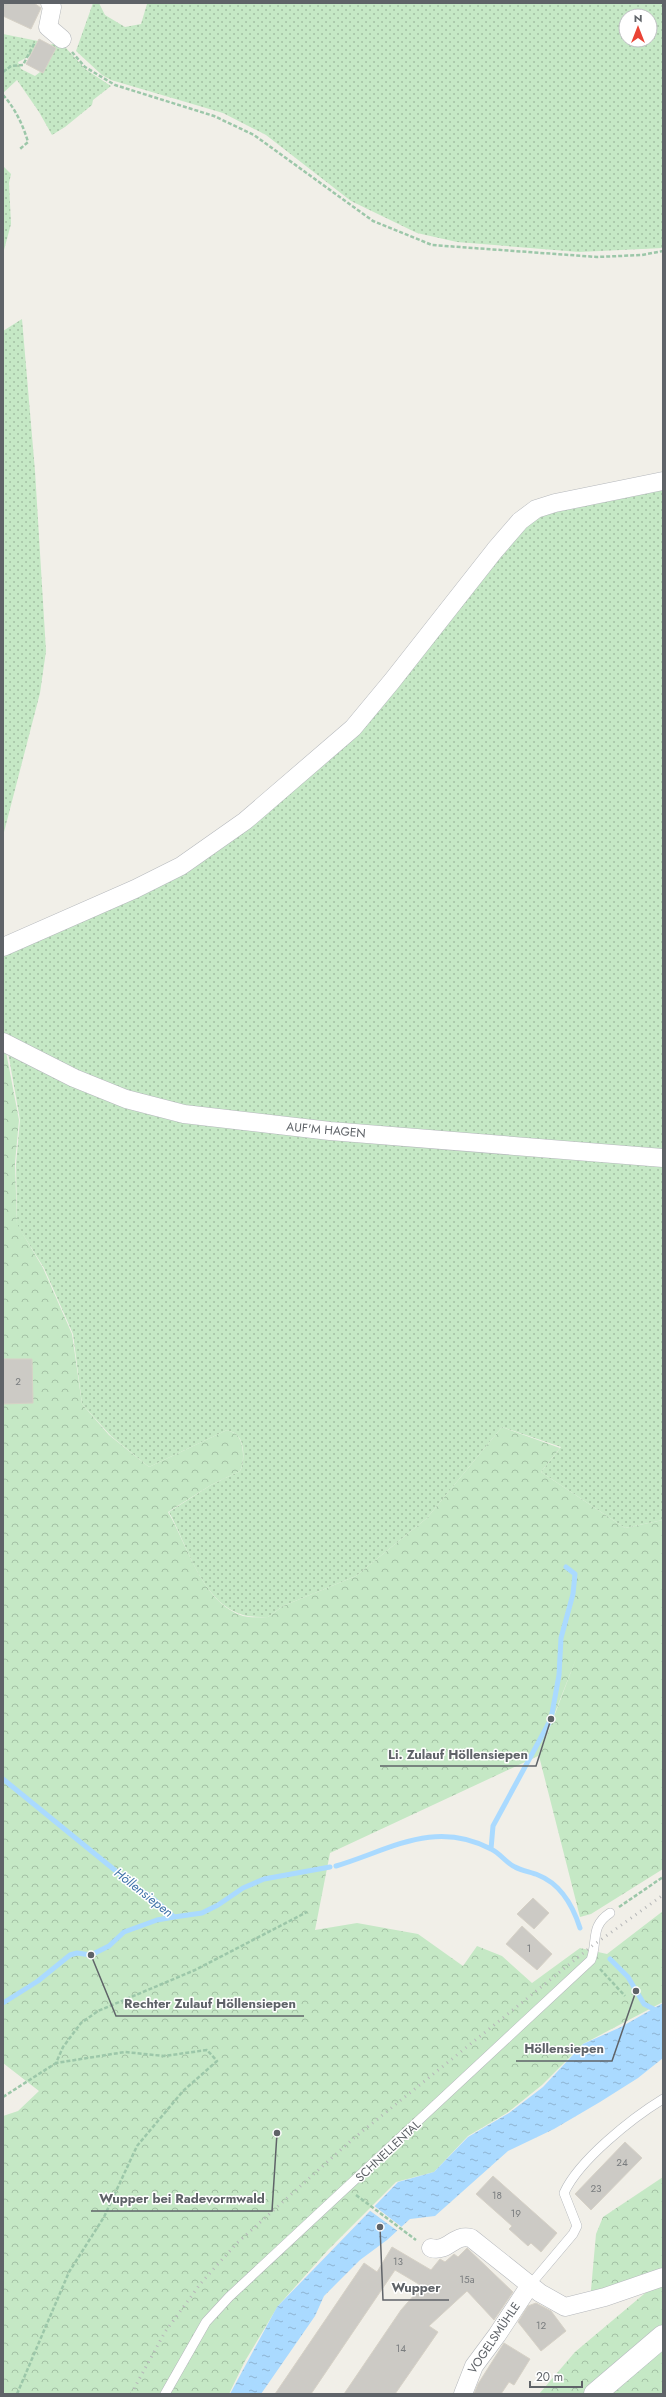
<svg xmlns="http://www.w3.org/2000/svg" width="666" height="2397" viewBox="0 0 666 2397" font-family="Jost,sans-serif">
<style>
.green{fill:url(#green-dots);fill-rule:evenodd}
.forest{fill:url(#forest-crowns)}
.water{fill:url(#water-ripples)}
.pier{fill:#f1efe8}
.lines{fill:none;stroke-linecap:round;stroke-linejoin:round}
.stream{stroke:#aadaff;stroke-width:5}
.building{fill:#cccac5;stroke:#d6d1c6}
.lane-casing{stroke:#b5b8bc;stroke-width:10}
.street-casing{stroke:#b5b8bc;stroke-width:19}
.secondary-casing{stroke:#b6babf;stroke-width:23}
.path{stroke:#9cc7a9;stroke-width:2.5;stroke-dasharray:4 2;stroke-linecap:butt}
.lane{stroke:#fff;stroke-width:9}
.street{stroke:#fff;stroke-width:18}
.secondary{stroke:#fff;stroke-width:22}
.rail{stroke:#b6b7b8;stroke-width:3;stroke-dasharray:1 5;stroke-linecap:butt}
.labels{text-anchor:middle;stroke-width:3;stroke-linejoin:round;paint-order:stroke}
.number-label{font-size:10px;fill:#7a7d7f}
.street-label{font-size:12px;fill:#5f6368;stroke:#fff}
.water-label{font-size:13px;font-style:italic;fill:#4174aa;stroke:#fff}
.leader{fill:none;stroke:#5f6368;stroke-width:1.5}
.callout-dot{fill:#5f6368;stroke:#fff;stroke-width:1.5}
.callout-label{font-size:13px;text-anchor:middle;font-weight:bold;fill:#5f6368;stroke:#fff;stroke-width:3;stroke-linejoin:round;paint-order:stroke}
</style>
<defs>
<pattern id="green-dots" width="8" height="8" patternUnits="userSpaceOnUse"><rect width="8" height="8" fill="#c5e8c5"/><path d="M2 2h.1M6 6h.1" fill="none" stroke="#a3c0a4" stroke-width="1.8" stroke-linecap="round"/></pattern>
<pattern id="forest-crowns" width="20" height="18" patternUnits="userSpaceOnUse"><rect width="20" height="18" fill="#c5e8c5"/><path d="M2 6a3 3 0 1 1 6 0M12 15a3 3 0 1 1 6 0" fill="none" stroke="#a3c0a4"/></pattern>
<pattern id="water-ripples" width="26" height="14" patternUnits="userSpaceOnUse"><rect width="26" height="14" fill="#aadaff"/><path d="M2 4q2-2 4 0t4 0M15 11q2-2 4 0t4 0" fill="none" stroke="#8eb4d2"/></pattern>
</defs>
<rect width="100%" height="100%" fill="#f1efe8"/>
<path class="green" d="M93,3H99L105,15L125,27L141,24L147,4L144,3H663V248L579,252L457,242L417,233L351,201L266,135L223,113L111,80L102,75L76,51ZM626,16H650V40H626Z
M3,34L38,41L30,56L18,62L21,69L35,76L40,72L43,73L56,48L50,45L55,43L57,38L85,69L111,86L93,100L92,105L65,127L52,135L39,112L17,80L3,93Z
M3,166L11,174L9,183L11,224L4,250Z
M22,319L35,471L46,651L40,693L3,836V331Z
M663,485V1152L331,1124L185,1107L129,1094L3,1035V952L119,900L298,781L524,520Z
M8,1052C65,1079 120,1109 183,1121L663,1165V1520L625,1528L541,1472L561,1447L502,1427L427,1518L356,1576L283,1606L268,1617C260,1617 251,1617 243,1615C202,1603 188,1547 169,1512L211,1485L240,1471C245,1462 245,1441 236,1434C234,1432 229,1431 227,1430L149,1467L111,1436L82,1404L73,1334L44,1268L17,1225L16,1164L20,1120Z"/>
<path class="forest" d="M3,1036L19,1120L15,1163L17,1224L43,1268L72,1334L82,1404L109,1435L149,1467L227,1430C229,1431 233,1432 236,1434C244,1441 245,1462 240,1471L211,1485L168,1512C188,1546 202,1603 243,1616C251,1618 260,1617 268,1617L283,1606L356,1576L427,1518L502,1427L560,1448L541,1472L625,1528L663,1520V1869L591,1914L580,1917L539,1756L577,1656L538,1756L330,1853L315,1930L357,1923L418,1934L463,1966L477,1946L502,1956L532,1983L580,1948L607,1954L663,1911V2002L583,2044L542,2085L507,2113L468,2136L434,2172L396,2182L328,2250L278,2306L245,2361L229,2394H3V2116L18,2111L39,2091L3,2063Z
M663,2177V2277L590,2301L596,2234L603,2217Z
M663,2278V2394H539L575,2352Z"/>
<path class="water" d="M663,2003V2058L638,2078L600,2102L554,2129L508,2151L435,2216L410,2219L387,2240L360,2260L324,2296L315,2316L261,2394H230L277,2307L398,2182L434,2172L468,2137L509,2113L543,2087L583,2044L621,2027Z"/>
<path class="pier" d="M373,2205L403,2228L399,2232L369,2210Z"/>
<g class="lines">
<path class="stream" d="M3,1779L138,1889L150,1896L174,1917L202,1913L218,1905L243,1888L264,1879L330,1867
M491,1849L493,1826L551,1719L559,1675L561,1638L573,1594L575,1574L566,1567
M336,1866C390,1850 434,1819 491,1849C500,1853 506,1863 515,1867C522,1871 531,1872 538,1875C561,1884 573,1906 580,1928
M610,1959L628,1977L644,2004L663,2014
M3,2003L38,1981L70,1955L77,1953L91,1955L109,1946L124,1932L157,1920L174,1917"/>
</g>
<path class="building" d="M3,3H34L41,8L31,29L3,16Z
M39,39L56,48L43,73L26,64Z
M3,1359H32L33,1403L3,1404Z
M533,1898L549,1913L534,1929L517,1914Z
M522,1926L552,1954L537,1970L506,1944Z
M625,2142L642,2158L591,2210L575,2194Z
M493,2176L557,2233L541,2252L531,2243L528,2246L509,2229L512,2226L476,2194Z
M392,2247L431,2270L440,2259L445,2262L454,2254L458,2257L467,2248L513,2292L494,2320L467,2291L429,2326L438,2332L395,2394H344L401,2310L422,2286L395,2270L311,2394H275L364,2263L377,2272Z
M536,2303L551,2311L566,2331L541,2351L518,2322L528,2306Z
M504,2343L530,2359L514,2385L509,2382L501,2394H474L478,2384Z"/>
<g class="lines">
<g class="lane-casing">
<path id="lane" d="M530,2285L573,2234L577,2226L564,2193C579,2160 632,2118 663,2099
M165,2394L206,2322L229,2297L591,1960C598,1941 590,1926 610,1913"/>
</g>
<g class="street-casing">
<path id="street" d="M50,3L52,7L48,27L62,39
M3,947L135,889L181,866L245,821L353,728L392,681L495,550L520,521L536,509L555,503L663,481
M3,1042L74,1078L126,1099L184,1114L330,1131L663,1158
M431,2248C448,2253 454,2233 471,2238L540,2293L565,2307L605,2297L663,2277
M463,2394L474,2366L497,2335L530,2285"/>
</g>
<g class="secondary-casing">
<path id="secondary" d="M595,2394L663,2336"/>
</g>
<path class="path" d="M72,52L85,67L115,85L214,116L254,135L373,221L432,245L597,257L642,255L663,251
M3,72L11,66L23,65L35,42
M3,95C15,108 23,125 28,142L20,149
M619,1907L663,1877
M600,1969L625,1996
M3,2097L56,2063L63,2047L81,2023L98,2011L195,1970L307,1912
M356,2195L416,2240
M17,2394L69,2272L104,2217L137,2146L183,2091L217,2061L207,2050L164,2056L125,2052L56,2063"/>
<use href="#lane" class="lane"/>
<use href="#street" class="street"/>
<use href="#secondary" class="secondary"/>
<path class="rail" d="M131,2394L165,2332L201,2283L237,2243L354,2138L592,1946L663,1895"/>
</g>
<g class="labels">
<g class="number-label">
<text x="18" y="1385">2</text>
<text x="529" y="1952">1</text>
<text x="622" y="2166">24</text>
<text x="596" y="2192">23</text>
<text x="497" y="2199">18</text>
<text x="516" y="2217">19</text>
<text x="398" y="2265">13</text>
<text x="467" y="2283">15a</text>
<text x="541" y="2329">12</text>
<text x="401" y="2352">14</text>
</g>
<g class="street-label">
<text transform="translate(326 1130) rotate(5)" y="4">AUF'M HAGEN</text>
<text transform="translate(388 2151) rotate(-43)" y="4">SCHNELLENTAL</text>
<text transform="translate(494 2338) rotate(-56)" y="4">VOGELSMÜHLE</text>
</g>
<g class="water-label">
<text transform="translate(144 1892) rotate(38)" y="5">Höllensiepen</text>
</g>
</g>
<path class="leader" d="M551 1719L536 1766H380M91 1955L116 2016H304M636 1991L612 2061H516M277 2133L272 2211H91M380 2227L383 2300H449"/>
<g class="callout-dot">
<circle cx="551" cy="1719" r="4"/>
<circle cx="91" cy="1955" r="4"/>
<circle cx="636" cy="1991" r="4"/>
<circle cx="277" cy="2133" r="4"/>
<circle cx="380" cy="2227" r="4"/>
</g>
<g class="callout-label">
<text x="458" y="1759">Li. Zulauf Höllensiepen</text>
<text x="210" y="2008">Rechter Zulauf Höllensiepen</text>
<text x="564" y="2053">Höllensiepen</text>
<text x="182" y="2203">Wupper bei Radevormwald</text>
<text x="416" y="2292">Wupper</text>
</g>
<rect width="666" height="2397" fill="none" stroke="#5f6368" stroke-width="8"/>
<g transform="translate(638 28)"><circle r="19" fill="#ffffff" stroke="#bfc1c3"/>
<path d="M0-3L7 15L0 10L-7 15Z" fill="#ea4335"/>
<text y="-6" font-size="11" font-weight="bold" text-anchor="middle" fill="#5f6368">N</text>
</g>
<path d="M530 2381v6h52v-6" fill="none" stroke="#5f6368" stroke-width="2"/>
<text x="536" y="2381" font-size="12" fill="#5f6368" stroke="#ffffff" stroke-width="3" paint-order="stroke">20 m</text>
</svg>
